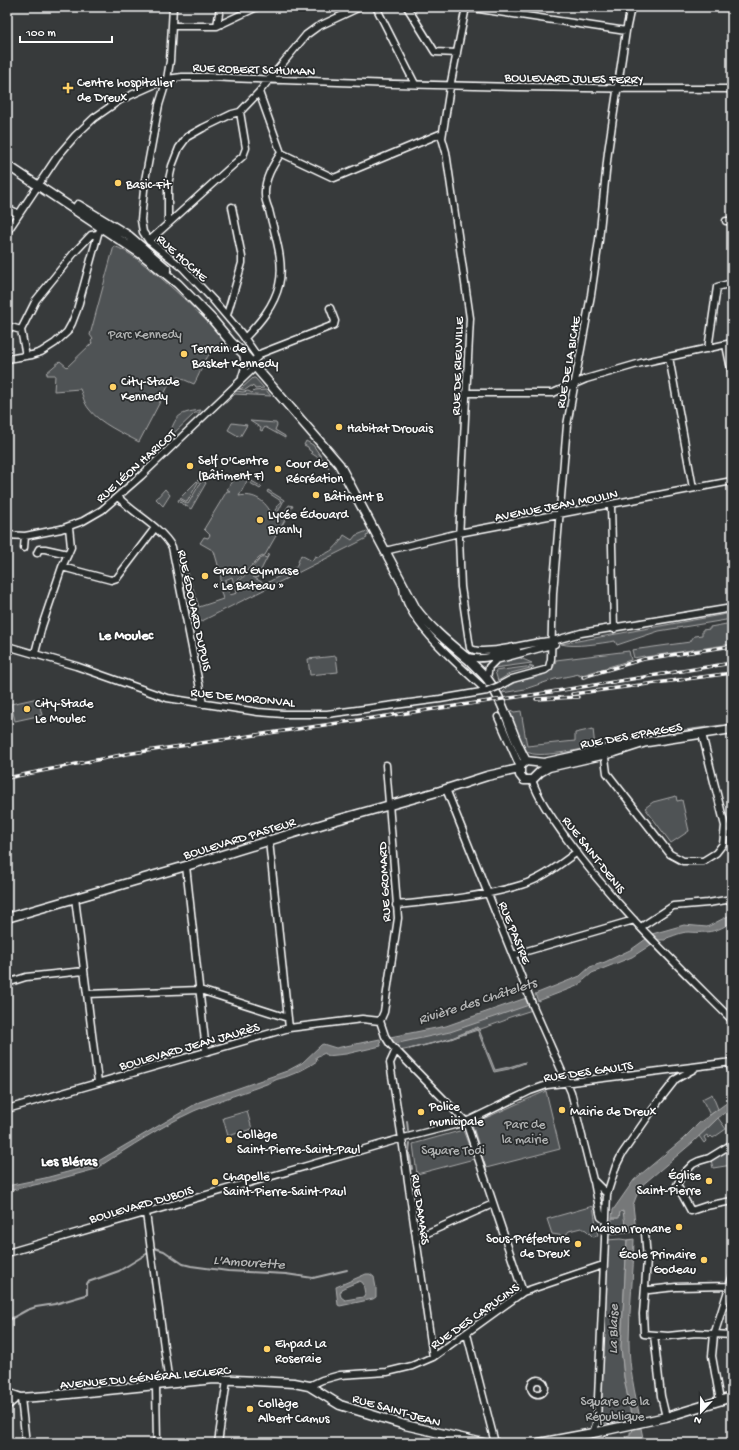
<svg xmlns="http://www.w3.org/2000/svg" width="739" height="1450" viewBox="0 0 739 1450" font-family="'Gochi Hand',sans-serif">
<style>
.green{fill:#505354;stroke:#a8a9aa}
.water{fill:#767879;stroke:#adaeaf;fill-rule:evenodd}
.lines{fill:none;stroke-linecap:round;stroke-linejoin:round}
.stream{stroke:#adaeaf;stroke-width:2}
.minor-casing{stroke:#fff;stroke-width:9}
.major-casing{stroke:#fff;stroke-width:11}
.minor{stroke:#2a2d2e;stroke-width:6}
.major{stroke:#2a2d2e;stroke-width:8}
.rail-casing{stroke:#fff;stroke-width:3.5}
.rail{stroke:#2a2d2e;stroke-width:2;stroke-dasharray:6;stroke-linecap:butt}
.minor-bridge-casing{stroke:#fff;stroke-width:9;stroke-linecap:butt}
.minor-bridge{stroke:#2a2d2e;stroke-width:6}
.poi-dot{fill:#ffd166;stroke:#2a2d2e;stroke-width:1.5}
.labels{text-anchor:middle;stroke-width:3.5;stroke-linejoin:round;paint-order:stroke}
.street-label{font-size:13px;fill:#fff;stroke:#2a2d2e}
.poi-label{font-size:13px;fill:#fff;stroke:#2a2d2e;text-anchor:start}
.park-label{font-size:13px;fill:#b0b2b2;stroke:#2a2d2e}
.neighbourhood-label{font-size:14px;font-weight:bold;fill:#fff;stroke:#2a2d2e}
.water-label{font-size:14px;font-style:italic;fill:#b4b5b5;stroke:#2a2d2e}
</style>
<rect width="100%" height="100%" fill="#373a3b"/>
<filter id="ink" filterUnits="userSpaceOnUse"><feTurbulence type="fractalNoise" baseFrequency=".025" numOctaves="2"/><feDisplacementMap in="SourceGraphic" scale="8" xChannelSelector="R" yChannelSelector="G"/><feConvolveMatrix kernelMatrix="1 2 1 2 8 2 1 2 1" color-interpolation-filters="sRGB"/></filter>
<g filter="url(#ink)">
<path class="green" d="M114,246C130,252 142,263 155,273C181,295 205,318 227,343C204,351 205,365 194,384L178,377L172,379L139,442C124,434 99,423 89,409C84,403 83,396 80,389L54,391L55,375H47V373H46L60,361L67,367L92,343L91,341L93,339L90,335Z
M253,378H255L264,388L255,389L254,387L251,386L245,390L238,389L242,388Z
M266,390L271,396L235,394L226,403H225L236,391L243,392L248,391L252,393L254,391Z
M201,410L199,413H195L172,435L175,438L170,443L167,441C176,417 175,413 201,410Z
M250,421L276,423L277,425L275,430L285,436V438L265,427L262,431L260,430L261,428Z
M232,423L247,425L240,437L228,430Z
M306,441L313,445L329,468L318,463L320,459L311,453L312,452L309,450L308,447L304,445Z
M238,475L243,476L262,487L260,489L247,481L239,496C254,493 266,501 272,515L281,501L267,492L268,490L284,500L277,514L279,517L282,516L289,505L293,506L265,555L259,558L234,584L232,577L225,580L230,595L237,593L235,586L260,559L264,557L267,558L269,554L257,578L254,576L253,577L265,584L296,567L301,555L312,561L315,556L318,557C332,551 336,549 344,535L352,540L356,535H357L367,531L369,535L366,536L367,538L192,626L179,559L181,558L184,567H186L199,607L223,599L219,585L221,579L220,572L214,551L200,543L204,537L208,538L210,535L204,529L227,491H230L227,489L234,478Z
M199,479H200L187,502L180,498Z
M202,480L206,483L191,509L178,501L179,499L188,504Z
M165,489L170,495L163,506L156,499Z
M732,613V619L659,631L617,645L615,641C602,643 574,648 561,644Z
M732,623V644L645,657L644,656L634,658L632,650L690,642L694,636L702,635V630L710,629V627Z
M424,626L474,670L485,683L481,681L441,644Z
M629,651L631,660L579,676V674L555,679L525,689L502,693C506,689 509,685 514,683C528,677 553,679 556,660Z
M336,656L338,672L310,675L308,659Z
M518,657L532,663L494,668C498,661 511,660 518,657Z
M533,666L534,667L511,673L498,681L495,671Z
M38,698L42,715L15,721L11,704Z
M509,709L514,712L521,711L527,746L575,741V733L593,729L595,747C582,749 536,759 528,752C521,746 513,719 509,709Z
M722,725L724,726L722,728L721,726L717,727L631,739L629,742L626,743L631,737Z
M676,796L677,801L682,800L689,831L671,843L645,808L653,802Z
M529,1002L532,1010L507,1018L506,1020C471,1033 436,1044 399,1051L390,1041L436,1034Z
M546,1091L560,1149L486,1168L472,1124Z
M712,1094L718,1109L710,1115L702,1099Z
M247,1111L252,1129L228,1136L223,1118Z
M718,1118L726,1129L713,1138L711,1136L709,1138L707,1135L704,1137L706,1141L704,1143L699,1136Z
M463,1130L474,1159L417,1174L413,1144Z
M732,1147V1149L728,1150L730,1159L732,1158V1165L713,1168L711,1160Z
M593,1206L598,1236L593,1237L586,1230L581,1228L569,1231L565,1236L552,1234L547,1219Z
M621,1211L624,1213L626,1232L611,1234L612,1218H618L620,1212Z
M620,1239L627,1240L621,1347L624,1377L632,1420L605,1424L602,1421L601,1417L607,1240Z"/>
<path class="water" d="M732,914V921C718,933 704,933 688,932C682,932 673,936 667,938L665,940H658L652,934L684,925L707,927Z
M646,939L652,944L632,957L592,973L577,986L538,1001L535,994L580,976L590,967L605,962L632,949Z
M526,998L529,1005L450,1032L394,1044L390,1037L446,1026Z
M478,1027L495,1070L509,1067L525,1062V1063L509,1069L494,1072L477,1029L451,1039L409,1049L449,1039Z
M380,1039L381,1046L346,1054L327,1056L325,1053L316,1057L317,1061C308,1067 299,1072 288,1076C281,1079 278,1078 272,1082C246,1092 219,1100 194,1111C160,1127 131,1146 100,1166L96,1169L48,1182L7,1191V1186L45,1178L90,1166L199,1102L287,1071L302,1063L321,1045L323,1044L336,1048Z
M732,1099V1107L718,1118L692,1143L640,1187L633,1205L636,1231L626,1232L623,1211L620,1212L619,1218H612L613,1210L634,1180L683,1139L699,1123Z
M634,1239C634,1273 629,1308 629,1342C629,1368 635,1393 640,1418L632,1420L624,1377L621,1347L627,1240Z
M366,1274H370L374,1277L376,1288V1297L373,1299L340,1306L338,1305L336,1287ZM360,1281L363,1283L365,1294L363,1297L345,1300L341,1297L340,1293L343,1288Z
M641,1428L644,1443H627L625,1436L630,1435V1432H632L633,1429Z"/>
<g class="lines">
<path class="stream" d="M407,1121L408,1131
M410,1144L409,1152L412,1169
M154,1248L164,1251L183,1264L191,1266L228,1271L286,1274L313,1278L347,1270
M7,1321L27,1310L36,1307L55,1304L86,1295H87V1284L88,1282L119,1271L148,1253"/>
<g class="minor-casing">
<path id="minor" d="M173,7L170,61L167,79L159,105L145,180L141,220L143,232L149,241L183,268L213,300L241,333L257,356
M220,7L217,26L257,7
M376,7L415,84
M407,7L435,52L457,53
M466,7L450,87L442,138L446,152L470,318L459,538L461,587L470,648C482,658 535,640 552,641
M466,7L626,31
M172,26H217
M259,92L281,153
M281,153L334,178L440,134
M7,208L19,214
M726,221H732
M168,223V184L172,166L179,148L187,137L203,128L232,114L240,112L259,92L306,35L317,27L360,7
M7,232L57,157L75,136L94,118L120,100L167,79L182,77H209C384,85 558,89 732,89
M149,241L243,156L246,148L240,112
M227,315L242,263V257L232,207
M7,326L21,330
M245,338C260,322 274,306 279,285C285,261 274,233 269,210C267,205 265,200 265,195C264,179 273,165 281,153
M726,345L732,374
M708,349L717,287L732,283
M26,356L21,330L36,300L74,253L91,235L98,234
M669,357L693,488
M7,359L32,355L41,352L55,343L67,332L72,323L77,310L98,234L103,224
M252,362L262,353L334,325L335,321L330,308
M242,377L245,367L243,353
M466,393H553L586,379L641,363L732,343
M118,497C135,515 160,526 172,547L203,704
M611,505L614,629
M7,535L25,536L61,529L83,521L102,510L141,476L255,367
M24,548L25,536
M385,551L459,533L732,481
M37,553L39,549H45L68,554L62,567
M68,554L71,547L69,527
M403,587C405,621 462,668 487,691
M549,642L581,633L732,608
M7,646L76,666L167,698L258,712L283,714H327L440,699L487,691
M35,653L42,626L62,567L111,580L117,578L155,528
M465,656C482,662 500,654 517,650
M487,678L489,667L496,660L555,644
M499,686L512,679L545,670L549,667L551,659L553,593L567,425L591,295L599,240L608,152L626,31L631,7
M498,717L520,767
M604,750L607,773L670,854L683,861H703L716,853L723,844L725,826L702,734
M532,780C540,802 553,819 566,838C614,905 674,962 732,1020
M446,789L533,1006L571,1092L593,1180L607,1194
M269,841L289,1028
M186,866L206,1051
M75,898L98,1082
M396,905C437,901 482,897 521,885C542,879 559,865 577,852
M641,927L673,906L708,903L732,899
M513,955L634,920
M7,983L26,977L84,971
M87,994L200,990L288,1018
M380,1021L385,1036L390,1044L466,1122L523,1292
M380,1021L384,1012L398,918L386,765
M396,1050L390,1063L402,1139L433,1357
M729,1062L732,1072
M7,1109L289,1028L362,1019L380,1021
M732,1144L709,1158L699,1161L693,1164L682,1175L677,1185L691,1211L706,1206L732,1201
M594,1182L600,1213L601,1217L605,1220
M146,1213L169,1384
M645,1233L647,1260L643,1314L644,1334L668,1336L696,1333L732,1335
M416,1238L493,1204
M7,1253L396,1140L466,1122L530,1091L547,1085L732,1062
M649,1290L676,1287L730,1286
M467,1334L495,1443
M654,1335L661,1396L666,1417
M531 1387a7 7 0 1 1 14 0a7 7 0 1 1-14 0Z
M156,1385L157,1443
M309,1386L322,1380L340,1375L387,1372L412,1366L433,1357L523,1292L603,1265
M21,1398L26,1443
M720,1401L712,1356L714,1335L732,1278
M593,1433L597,1421L607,1194L616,1166L622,1154L658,1102L676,1079L694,1069
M218,1443L227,1380"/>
</g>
<g class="major-casing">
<path id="major" d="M7,165L144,256L178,284L212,319L231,342L245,355L339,464L416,609C431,629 450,644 469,660C475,667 483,673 488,680C506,705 511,735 526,761
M78,205L129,236L167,269
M643,743L615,752L549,767L540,772L532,780H524L520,775V767L522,764L526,761L544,763L621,746L732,729
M7,918L186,866L333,821L440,791L487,776L519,769
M7,1393L21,1398L49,1396L214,1379L294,1383L309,1386L340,1405L405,1425L483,1443
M7,1405L13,1400L14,1396
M539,1443L593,1433L666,1417L732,1397"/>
</g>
<use href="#minor" class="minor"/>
<use href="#major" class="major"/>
<g class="rail-casing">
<path id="rail" d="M583,677L644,659L732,646
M572,694L732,673
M536,699L578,697
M7,778L126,754L538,694L732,663"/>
</g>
<use href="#rail" class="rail"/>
<g class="minor-bridge-casing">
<path id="minor-bridge" d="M487,691L499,686"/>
</g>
<use href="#minor-bridge" class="minor-bridge"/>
</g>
</g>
<g class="poi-dot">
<path d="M66 82h4v4h4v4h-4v4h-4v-4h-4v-4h4z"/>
<circle cx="118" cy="183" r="4"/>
<circle cx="184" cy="354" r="4"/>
<circle cx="113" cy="387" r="4"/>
<circle cx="339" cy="427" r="4"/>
<circle cx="190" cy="466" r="4"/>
<circle cx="278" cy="469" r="4"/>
<circle cx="316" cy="495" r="4"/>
<circle cx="260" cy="520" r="4"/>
<circle cx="205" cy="576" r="4"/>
<circle cx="27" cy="709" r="4"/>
<circle cx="562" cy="1110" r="4"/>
<circle cx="421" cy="1112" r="4"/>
<circle cx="229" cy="1140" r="4"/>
<circle cx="709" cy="1181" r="4"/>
<circle cx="215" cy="1182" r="4"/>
<circle cx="679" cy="1227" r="4"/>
<circle cx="578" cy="1244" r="4"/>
<circle cx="704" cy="1260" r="4"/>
<circle cx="267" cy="1349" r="4"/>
<circle cx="250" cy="1409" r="4"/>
</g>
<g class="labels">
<g class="street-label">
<text transform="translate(254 68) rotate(2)" y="5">RUE ROBERT SCHUMAN</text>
<text transform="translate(574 77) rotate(1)" y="5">BOULEVARD JULES FERRY</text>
<text transform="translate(183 257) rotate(42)" y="5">RUE HOCHE</text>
<text transform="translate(567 362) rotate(-80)" y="5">RUE DE LA BICHE</text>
<text transform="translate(456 366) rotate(-88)" y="5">RUE DE RIEUVILLE</text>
<text transform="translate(135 465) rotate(-42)" y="5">RUE LÉON HARICOT</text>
<text transform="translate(556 504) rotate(-11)" y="5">AVENUE JEAN MOULIN</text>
<text transform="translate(196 610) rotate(78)" y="5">RUE ÉDOUARD DUPUIS</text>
<text transform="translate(243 696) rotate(6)" y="5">RUE DE MORONVAL</text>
<text transform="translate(631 734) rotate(-10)" y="5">RUE DES EPARGES</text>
<text transform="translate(239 837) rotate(-17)" y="5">BOULEVARD PASTEUR</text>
<text transform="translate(595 854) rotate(52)" y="5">RUE SAINT-DENIS</text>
<text transform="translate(383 882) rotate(-93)" y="5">RUE GROMARD</text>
<text transform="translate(516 932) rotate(68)" y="5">RUE PASTRE</text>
<text transform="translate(189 1045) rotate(-16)" y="5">BOULEVARD JEAN JAURÈS</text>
<text transform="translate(588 1070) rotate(-8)" y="5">RUE DES GAULTS</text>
<text transform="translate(141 1203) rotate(-16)" y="5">BOULEVARD DUBOIS</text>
<text transform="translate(422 1209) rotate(82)" y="5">RUE DAMARS</text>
<text transform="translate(474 1315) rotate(-35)" y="5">RUE DES CAPUCINS</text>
<text transform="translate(145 1376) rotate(-5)" y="5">AVENUE DU GÉNÉRAL LECLERC</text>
<text transform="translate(397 1409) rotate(16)" y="5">RUE SAINT-JEAN</text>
</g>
<g class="poi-label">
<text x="77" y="86">Centre hospitalier<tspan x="77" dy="15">de Dreux</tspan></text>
<text x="126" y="188">Basic-Fit</text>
<text x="192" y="352">Terrain de<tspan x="192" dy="15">Basket Kennedy</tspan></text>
<text x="121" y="385">City-Stade<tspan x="121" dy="15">Kennedy</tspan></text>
<text x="347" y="432">Habitat Drouais</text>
<text x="198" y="464">Self O'Centre<tspan x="198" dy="15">(Bâtiment F)</tspan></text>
<text x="286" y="467">Cour de<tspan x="286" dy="15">Récréation</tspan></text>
<text x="324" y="500">Bâtiment B</text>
<text x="268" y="518">Lycée Édouard<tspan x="268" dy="15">Branly</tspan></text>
<text x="213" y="574">Grand Gymnase<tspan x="213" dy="15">« Le Bateau »</tspan></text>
<text x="35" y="707">City-Stade<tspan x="35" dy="15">Le Moulec</tspan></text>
<text x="429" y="1110">Police<tspan x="429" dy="15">municipale</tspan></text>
<text x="570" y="1115">Mairie de Dreux</text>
<text x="237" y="1138">Collège<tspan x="237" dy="15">Saint-Pierre-Saint-Paul</tspan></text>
<text x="701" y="1179" text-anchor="end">Église<tspan x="701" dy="15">Saint-Pierre</tspan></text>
<text x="223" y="1180">Chapelle<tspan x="223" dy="15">Saint-Pierre-Saint-Paul</tspan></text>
<text x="671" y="1232" text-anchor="end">Maison romane</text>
<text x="570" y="1242" text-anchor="end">Sous-Préfecture<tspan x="570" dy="15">de Dreux</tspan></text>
<text x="696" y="1258" text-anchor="end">École Primaire<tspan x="696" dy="15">Godeau</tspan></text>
<text x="275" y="1347">Ehpad La<tspan x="275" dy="15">Roseraie</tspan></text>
<text x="258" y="1407">Collège<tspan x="258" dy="15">Albert Camus</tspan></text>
</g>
<g class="park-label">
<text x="145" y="338">Parc Kennedy</text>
<text x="525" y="1128">Parc de<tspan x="525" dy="15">la mairie</tspan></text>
<text x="453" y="1154">Square Todi</text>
<text x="615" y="1405">Square de la<tspan x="615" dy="15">République</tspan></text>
</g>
<g class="neighbourhood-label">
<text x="126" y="639">Le Moulec</text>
<text x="69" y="1165">Les Bléras</text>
</g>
<g class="water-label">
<text transform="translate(477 1000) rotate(-18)" y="5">Rivière des Châtelets</text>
<text transform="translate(249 1261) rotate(4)" y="5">L'Amourette</text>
<text transform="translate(612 1329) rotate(-89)" y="5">La Blaise</text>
</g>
</g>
<rect width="739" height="1450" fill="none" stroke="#2a2d2e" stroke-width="24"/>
<rect x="12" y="12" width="715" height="1426" fill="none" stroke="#fff" stroke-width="1.5" filter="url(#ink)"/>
<g transform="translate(701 1412) rotate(202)" stroke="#2a2d2e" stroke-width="3" paint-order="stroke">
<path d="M0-3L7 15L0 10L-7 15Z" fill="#ffffff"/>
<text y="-6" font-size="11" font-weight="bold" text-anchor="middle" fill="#ffffff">N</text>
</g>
<path d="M20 36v6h92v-6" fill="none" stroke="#ffffff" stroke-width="2"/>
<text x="26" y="36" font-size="12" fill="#ffffff" stroke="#2a2d2e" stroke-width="3" paint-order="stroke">100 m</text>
</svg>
